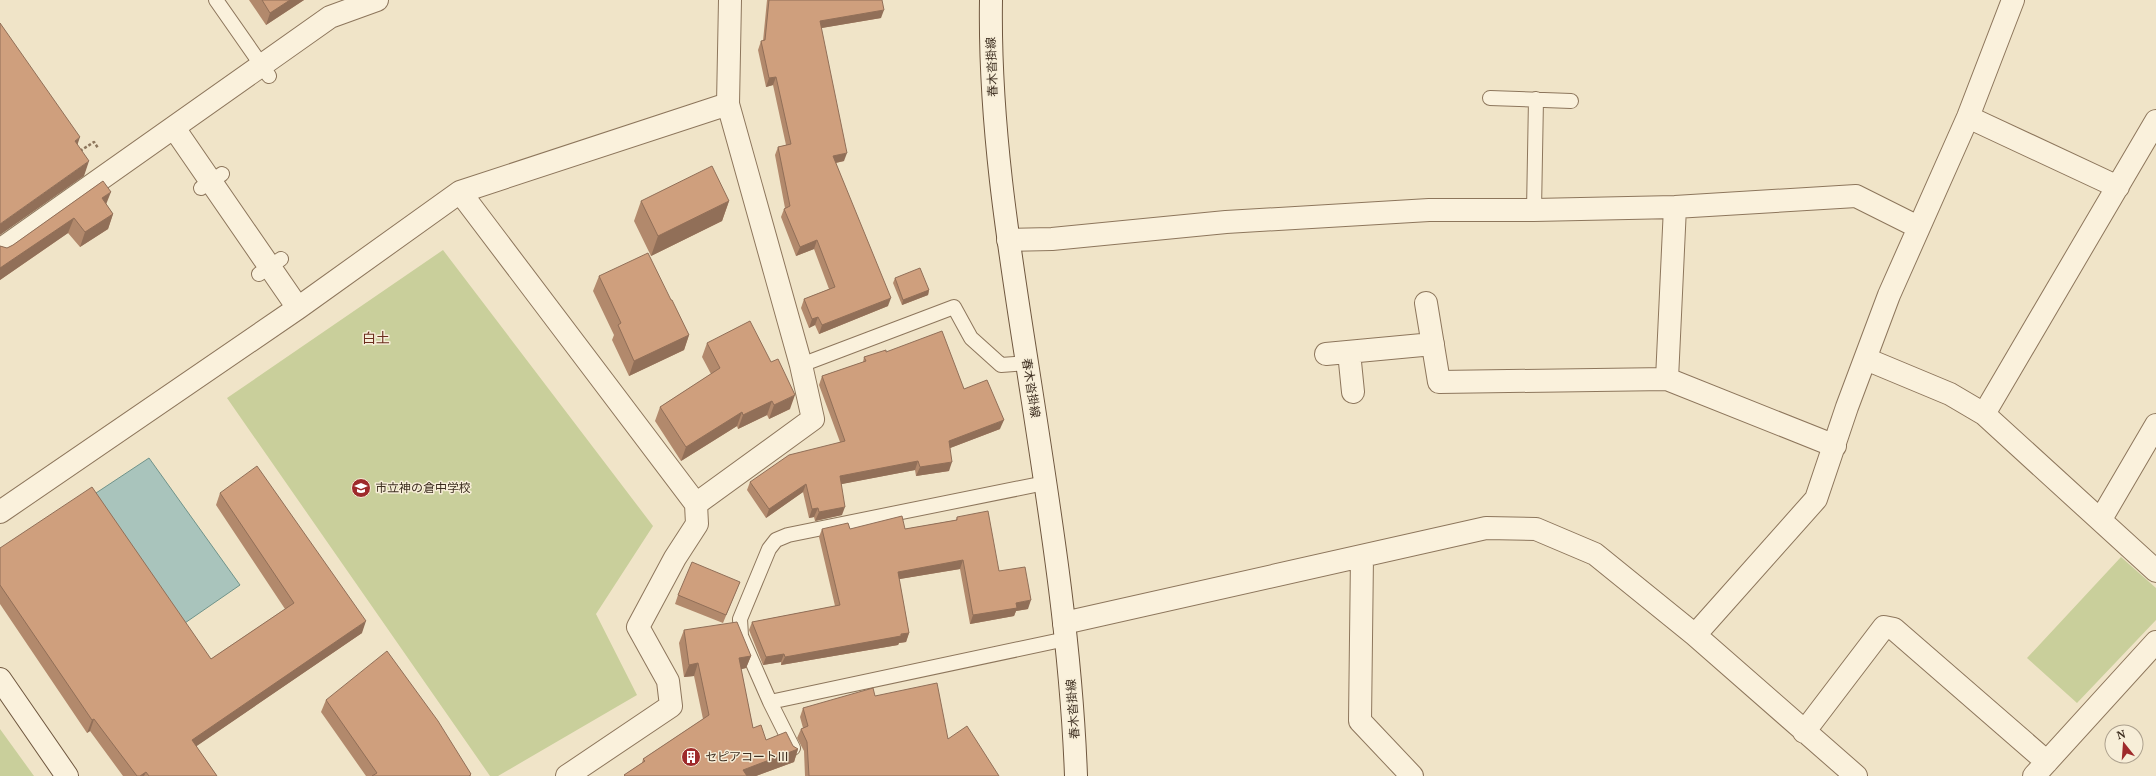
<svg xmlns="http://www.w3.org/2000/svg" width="2156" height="776" viewBox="0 0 2156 776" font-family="'PT Serif','Noto Sans JP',serif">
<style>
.green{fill:#c9cf9b}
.water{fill:#a9c4bc;stroke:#6f938a}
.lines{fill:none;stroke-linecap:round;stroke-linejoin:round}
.lane-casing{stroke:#8d765c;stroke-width:16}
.street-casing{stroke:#8d765c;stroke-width:24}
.secondary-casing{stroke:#6f573f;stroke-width:24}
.path{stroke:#8d765c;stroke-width:2.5;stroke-dasharray:3 2;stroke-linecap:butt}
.lane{stroke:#faf1dc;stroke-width:14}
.street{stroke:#faf1dc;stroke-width:22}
.secondary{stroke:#faf1dc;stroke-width:22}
.wall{fill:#b2896c}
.shaded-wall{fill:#916f58}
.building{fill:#cf9f7d;stroke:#916f58}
.labels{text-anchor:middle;stroke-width:3;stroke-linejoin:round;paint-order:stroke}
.street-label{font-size:12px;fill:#3d2e20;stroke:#f7eed8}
.poi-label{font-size:12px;fill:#3d2e20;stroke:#f7eed8;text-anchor:start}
.quarter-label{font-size:14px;fill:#6b2e1e;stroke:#f7eed8}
</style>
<rect width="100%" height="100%" fill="#f0e4c8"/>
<path class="green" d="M443,250L653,526L596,614L637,695L498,776H490L227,398Z
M2121,557L2156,588V620L2077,703L2027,658Z
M0,729L34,776H0Z"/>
<path class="water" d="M149,458L240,585L182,625L93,495Z"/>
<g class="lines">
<g class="lane-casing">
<path id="lane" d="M216,0L269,76
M1490,98L1571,101
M201,188L222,174
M1534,210L1536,99
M259,274L281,259
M801,365L954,307L971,338L1001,365L1027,363
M1045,483L788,535L776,540L769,549L740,619L741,636L770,702L1066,639
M770,702L793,748"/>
</g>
<g class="street-casing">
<path id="street" d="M1968,117L2118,187
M174,128L298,308
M460,192L696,504
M1008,240L1052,239L1226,222L1429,210H1534L1675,207L1856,196L1918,227
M0,250L330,17L377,0
M1426,303L1439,382L1667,379L1835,446
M1349,352L1353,392
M1326,354L1433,344
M1866,359L1950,394L1984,414L2156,571
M1667,379L1675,207
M1984,414L2156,121
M0,512L298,308L460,192L728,104
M2101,519L2156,425
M1362,556L1360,721L1412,776
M1064,623L1486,528L1536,529L1595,554L1695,635L1856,776
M1695,635L1816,499L1847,407L1889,295L1968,117L2013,0
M1804,732L1884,627L1894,629L2047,762
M567,776L671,706L668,681L638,627L675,558L697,524L696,504L813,419L801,365L728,104L730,0
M2034,776L2156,642"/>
</g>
<g class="secondary-casing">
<path id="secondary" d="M991,0C989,122 1008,242 1027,363C1048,500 1071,638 1076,776
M0,679L67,776"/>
</g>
<path class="path" d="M80,151L94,142L98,148"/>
<use href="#lane" class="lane"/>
<use href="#street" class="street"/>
<use href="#secondary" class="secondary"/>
</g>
<path class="wall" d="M249,0H304L266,25Z
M767,0H882L881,18L821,28L844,161L836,163L888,306L819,334L815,325L809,328L801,308L804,299L829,289L814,249L796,256L781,217L784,209L785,208L775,155L778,147L786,145L773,85L766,87L758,50L761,41H763Z
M103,181L106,204L113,214L108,229L80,247L68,233L0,280V246L7,248L13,245Z
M641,201H729L722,221L651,256L634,221Z
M599,276L671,300L689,335L684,350L629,376L612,340L614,335L593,291Z
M895,278L929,290L928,295L902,305L893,283Z
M707,343L790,409L769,419L767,415L738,429L737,426L681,461L655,421L660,407L711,374L702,357Z
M886,352L964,389L1000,429L950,448L949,471L916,476L915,470L841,484L842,515L815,521L814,517L809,518L803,492L766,518L747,490L750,482L840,442L819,385L822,376L863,362L864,357Z
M220,493L362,633L196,746L217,776H123L90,731L87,733L0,604V548L211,659L285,609L216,505Z
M957,517L1028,609L1016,611L1014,616L970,624L960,569L899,579L909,633L906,642L899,643L898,645L781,665V662L763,665L749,630L752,622L835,606L819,537L822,529H905L956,520Z
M740,582L723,623L675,604L678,595Z
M684,630L751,656L746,668L741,669L753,728L766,740L793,746L798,749L794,762L756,776H624V775L642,763L643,759L703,719L694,676L684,677L679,643Z
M875,696L948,739L999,776H805L804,751L797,738L801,729L803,728L800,717L803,708Z
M326,700L471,774V776H366L321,712Z"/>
<path class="shaded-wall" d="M290,0H304L266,25L270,13Z
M884,10L881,18L816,29L820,21Z
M776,77L773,85L766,87L769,78Z
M80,137L75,152V141Z
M847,153L844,161L830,164L833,156Z
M89,161L84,176L0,235V224Z
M111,192L105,207L102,198Z
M729,201L722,221L651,256L658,236Z
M113,214L108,229L80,247L85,232Z
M74,218L68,233L0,280V268Z
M817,240L814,249L796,256L800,247Z
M929,290L928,295L902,305L903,300Z
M891,298L888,306L819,334L822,325Z
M818,317L815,325L809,328L812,319Z
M689,335L684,350L629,376L634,361Z
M795,395L790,409L769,419L774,405Z
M772,401L767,415L738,429L743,415Z
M742,412L737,426L681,461L686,447Z
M1004,420L1000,429L945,450L949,441Z
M918,461L915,470L837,485L840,476Z
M952,462L949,471L916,476L920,467Z
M806,484L803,492L766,518L769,509Z
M845,507L842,515L815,521L819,512Z
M818,508L814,517L809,518L812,509Z
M963,560L960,569L894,580L898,572Z
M1031,600L1028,609L1016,611L1014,616L970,624L973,615L1016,603Z
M366,621L362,633L188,752L192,740Z
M909,633L906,642L899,643L898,645L781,665L785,657Z
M784,654L781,662L763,665L766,657Z
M751,656L746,668L734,671L739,658Z
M698,663L694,676L684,677L689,665Z
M94,719L90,731L87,733L92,720Z
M798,749L794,762L756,776H741L743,770Z
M146,772L144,776H140Z"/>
<path class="building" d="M262,0H290L270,13Z
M769,0H882L884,10L820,21L847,153L833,156L891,298L822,325L818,317L812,319L804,299L835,287L817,240L800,247L784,209L790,206L778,147L791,144L776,77L769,78L761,41L765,40Z
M0,23L80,137L75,141L89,161L0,224Z
M712,166L729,201L658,236L641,201Z
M103,181L111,192L102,198L113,214L85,232L74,218L0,268V246L7,248L13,245Z
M648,253L671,300H672L689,335L634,361L618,325L621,323L599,276Z
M920,268L929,290L903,300L895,278Z
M750,321L771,362L778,359L795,395L774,405L772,401L743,415L742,412L686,447L660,407L720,368L707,343Z
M942,331L964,389L987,380L1004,420L949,441L952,462L920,467L918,461L840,476L845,507L819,512L818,508L812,509L806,484L769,509L750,482L789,455L845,441L822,376L866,361L864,357L886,350V352Z
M257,466L366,621L192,740L217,776H149L146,772L140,776H137L94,719L92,720L0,585V548L92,487L211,659L294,603L220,493Z
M988,511L999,571L1025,567L1031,600L1016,603L1017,608L973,615L963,560L898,572L909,633L901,634V636L785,657L784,654L766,657L752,622L840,605L822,529L848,523L850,529L902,516L905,529L957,520V517Z
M692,562L740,582L726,615L678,595Z
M737,622L751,656L739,658L753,728L761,725L766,740L786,732L793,746L798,749L743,770L747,776H625L624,775L645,761L643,759L709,715L698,663L689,665L684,630Z
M387,651L438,721L471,774L469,776H372L377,773L326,700Z
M937,683L948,739L967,726L999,776H809L807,742L801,729L808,726L803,708L873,688L875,696Z"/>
<defs>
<g id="school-disc" transform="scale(1)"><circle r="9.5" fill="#9e2a2b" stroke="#f7eed8"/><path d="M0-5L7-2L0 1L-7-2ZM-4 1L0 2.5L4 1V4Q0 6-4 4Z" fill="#fff"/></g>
<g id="building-disc" transform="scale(1)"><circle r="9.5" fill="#9e2a2b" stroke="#f7eed8"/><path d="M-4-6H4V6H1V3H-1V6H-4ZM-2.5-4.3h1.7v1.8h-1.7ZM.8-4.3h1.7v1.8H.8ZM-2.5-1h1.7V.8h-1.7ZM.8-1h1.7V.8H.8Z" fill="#fff"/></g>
</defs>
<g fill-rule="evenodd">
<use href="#school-disc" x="361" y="488"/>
<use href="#building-disc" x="691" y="757"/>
</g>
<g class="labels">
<g class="street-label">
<text transform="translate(992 67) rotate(-92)" y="4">春木沓掛線</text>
<text transform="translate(1031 388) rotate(81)" y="4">春木沓掛線</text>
<text transform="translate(1073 709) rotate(-94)" y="4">春木沓掛線</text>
</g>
<g class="poi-label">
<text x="375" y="492">市立神の倉中学校</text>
<text x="705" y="761">セピアコートⅢ</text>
</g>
<g class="quarter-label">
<text x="376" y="343">白土</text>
</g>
</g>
<g transform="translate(2124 744) rotate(343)"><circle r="19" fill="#f7eed8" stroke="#ada18e"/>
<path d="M0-3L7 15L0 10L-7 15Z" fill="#9e2a2b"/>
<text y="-6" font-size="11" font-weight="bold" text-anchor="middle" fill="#3d2e20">N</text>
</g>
</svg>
